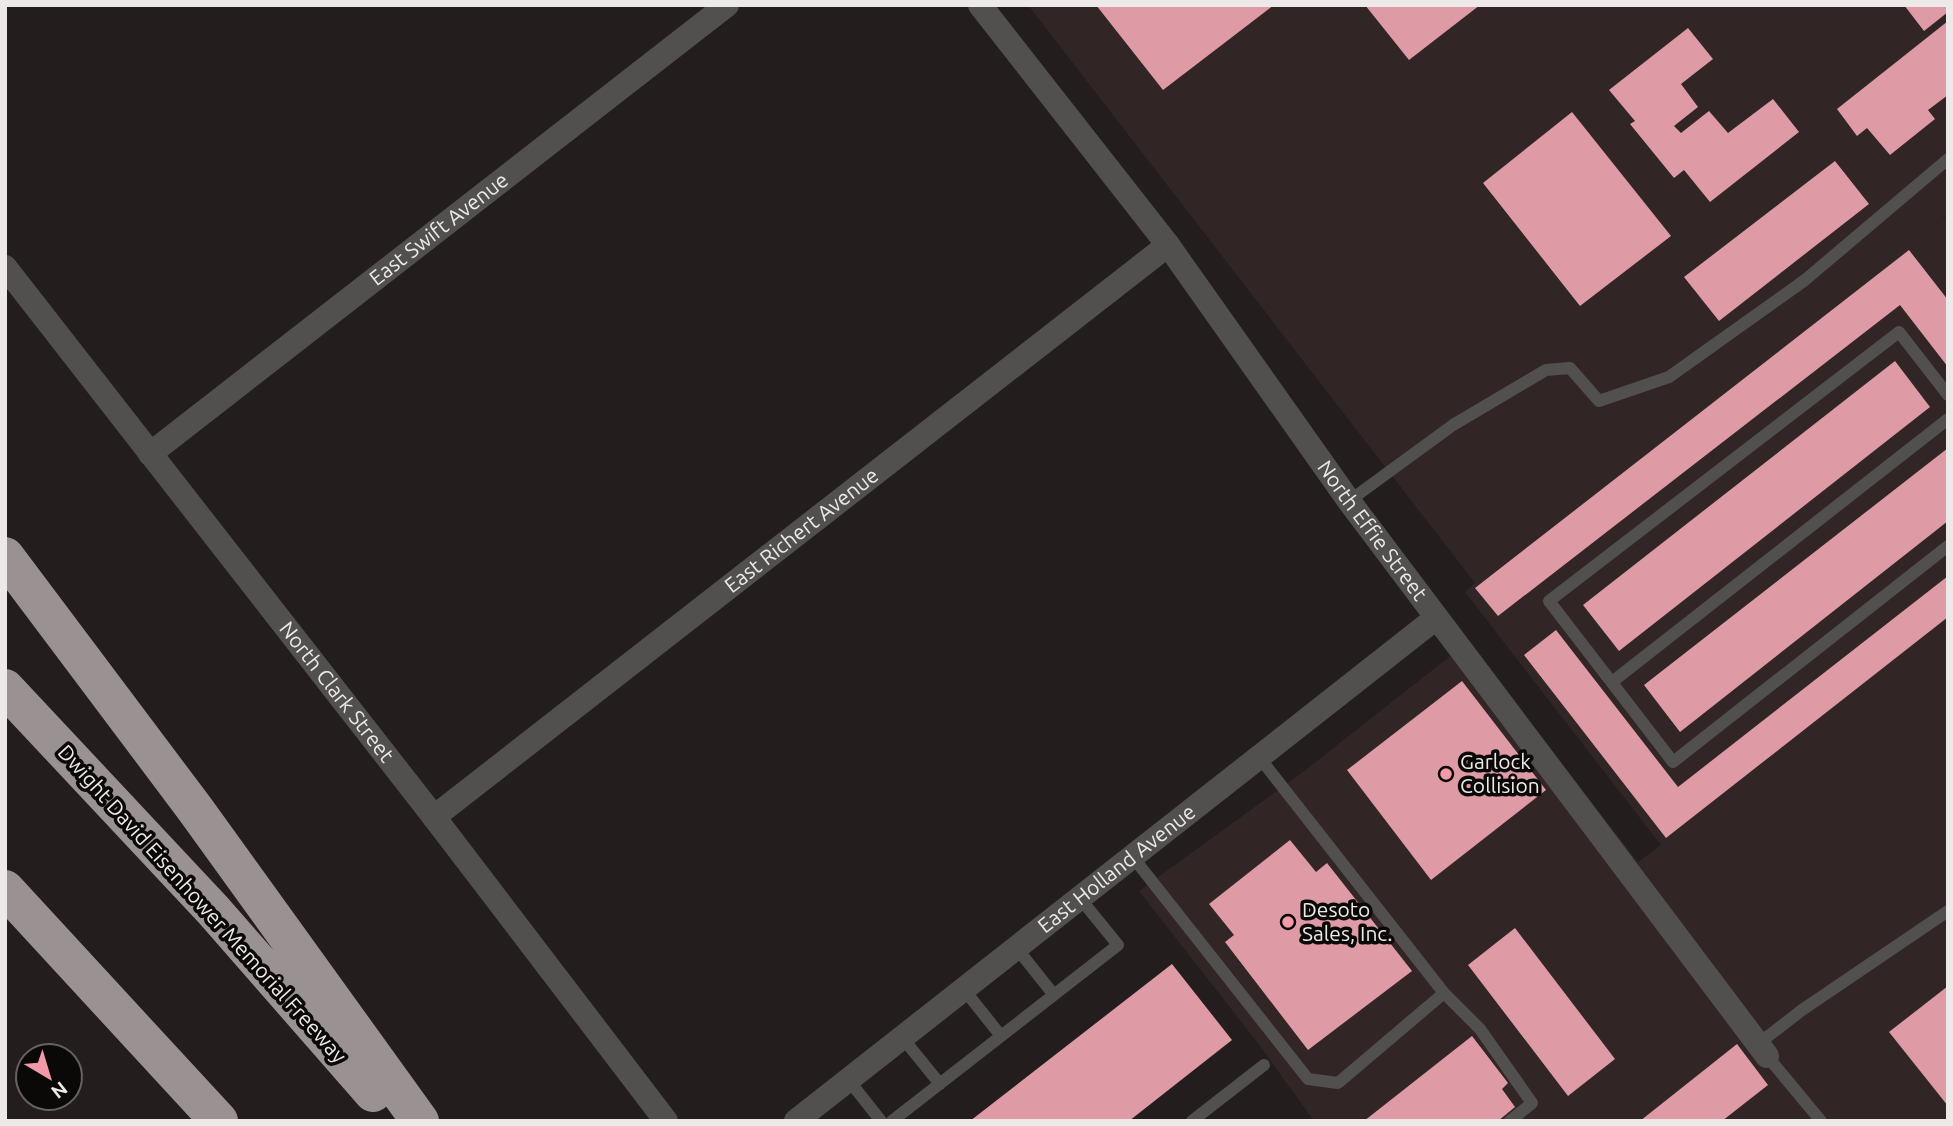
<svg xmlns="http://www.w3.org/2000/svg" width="1953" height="1126" viewBox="0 0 1953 1126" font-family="Ubuntu,sans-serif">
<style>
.built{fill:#322526}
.building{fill:#de9ba5}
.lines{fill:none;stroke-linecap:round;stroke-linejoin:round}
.service{stroke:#524f4f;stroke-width:12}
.minor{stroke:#524f4f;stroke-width:24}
.motorway{stroke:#9a9192;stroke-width:38}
.poi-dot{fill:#f39aa8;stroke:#0b0808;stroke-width:2.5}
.labels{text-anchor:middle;stroke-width:7;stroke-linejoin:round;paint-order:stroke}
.street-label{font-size:21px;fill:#eee9e9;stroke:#0b0808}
.poi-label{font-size:21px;fill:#eee9e9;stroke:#0b0808;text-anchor:start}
</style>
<rect width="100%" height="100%" fill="#241d1e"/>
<path class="built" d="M1028,5H1948V214L1937,222L1948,215V1121H1314L1257,1042L1139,891L1303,772L1468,642L1638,862L1661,845L1465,592L1475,583Z"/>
<path class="building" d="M1096,5H1274L1163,90Z
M1365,5H1480L1409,60Z
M1904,5H1948V12L1924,31Z
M1948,21V95L1928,110L1935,119L1890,155L1867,128L1857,136L1837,109Z
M1688,28L1713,59L1681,84L1698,107L1674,126L1681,133L1709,111L1728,133L1773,99L1799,132L1710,202L1684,170L1674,178L1630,124L1635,121L1609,90Z
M1572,112L1671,236L1580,306L1483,183Z
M1835,161L1869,204L1719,321L1684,277Z
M1909,250L1948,300V367L1900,305L1498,616L1475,588Z
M1895,361L1930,407L1619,651L1583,605Z
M1948,448V521L1680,732L1644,685Z
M1948,576V617L1666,838L1524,655L1556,630L1678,787Z
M1462,681L1546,790L1431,880L1347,770Z
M1290,840L1316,872L1327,863L1412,971L1308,1050L1225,942L1234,935L1209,904Z
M1515,928L1615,1059L1568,1096L1468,965Z
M1172,964L1232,1040L1129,1121H970Z
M1948,986V1106L1889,1032Z
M1472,1036L1508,1083L1502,1089L1515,1107L1498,1121H1364Z
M1737,1044L1768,1085L1722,1121H1640Z"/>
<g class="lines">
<path class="service" d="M1948,395L1899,332L1549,601L1673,762L1948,546
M1349,501L1453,425L1546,370L1570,368L1599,401L1669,377L1805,280L1948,159
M1612,682L1948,419
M1132,856L1308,1079L1338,1083L1444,993L1259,757
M1015,946L1054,995
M962,987L1001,1036
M1444,993L1480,1029L1532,1103L1510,1121
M901,1036L940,1084
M1758,1044L1802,1010L1948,911
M1767,1056L1821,1121
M847,1078L881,1121
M892,1121L1118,945L1079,897
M1192,1121L1264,1065"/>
<g class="minor">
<path id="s1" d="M980,5L1168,245L1349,501L1767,1056"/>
<path id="s2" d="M5,267L434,817L666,1121"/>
<path id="s3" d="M150,454L727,5"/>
<path id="s4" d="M434,817L1168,245"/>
<path id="s5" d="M796,1121L1436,618"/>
</g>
<path class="motorway" d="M5,556L195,809L420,1121
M5,688L213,910L373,1093
M5,889L219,1121"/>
</g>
<g class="poi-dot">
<circle cx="1446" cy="774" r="7"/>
<circle cx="1288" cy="922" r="7"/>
</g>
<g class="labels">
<g class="street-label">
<text dy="7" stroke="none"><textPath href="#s3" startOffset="366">East Swift Avenue</textPath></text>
<text dy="7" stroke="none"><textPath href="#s4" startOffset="466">East Richert Avenue</textPath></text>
<text dy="7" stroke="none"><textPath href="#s1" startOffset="656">North Effie Street</textPath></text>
<text dy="7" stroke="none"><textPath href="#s2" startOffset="539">North Clark Street</textPath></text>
<text dy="7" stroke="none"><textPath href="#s5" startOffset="408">East Holland Avenue</textPath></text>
<text transform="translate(202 904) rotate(48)" y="7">Dwight David Eisenhower Memorial Freeway</text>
</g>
<g class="poi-label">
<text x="1460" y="769">Garlock<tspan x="1460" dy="24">Collision</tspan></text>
<text x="1302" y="917">Desoto<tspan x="1302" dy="24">Sales, Inc.</tspan></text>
</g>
</g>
<rect width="1953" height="1126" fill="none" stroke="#eee9e9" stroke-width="14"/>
<g transform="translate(49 1077) rotate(142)"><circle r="33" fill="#0b0808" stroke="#666262" stroke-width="2"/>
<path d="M0-5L12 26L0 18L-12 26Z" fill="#f39aa8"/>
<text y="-10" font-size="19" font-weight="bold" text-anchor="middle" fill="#eee9e9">N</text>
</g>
</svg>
